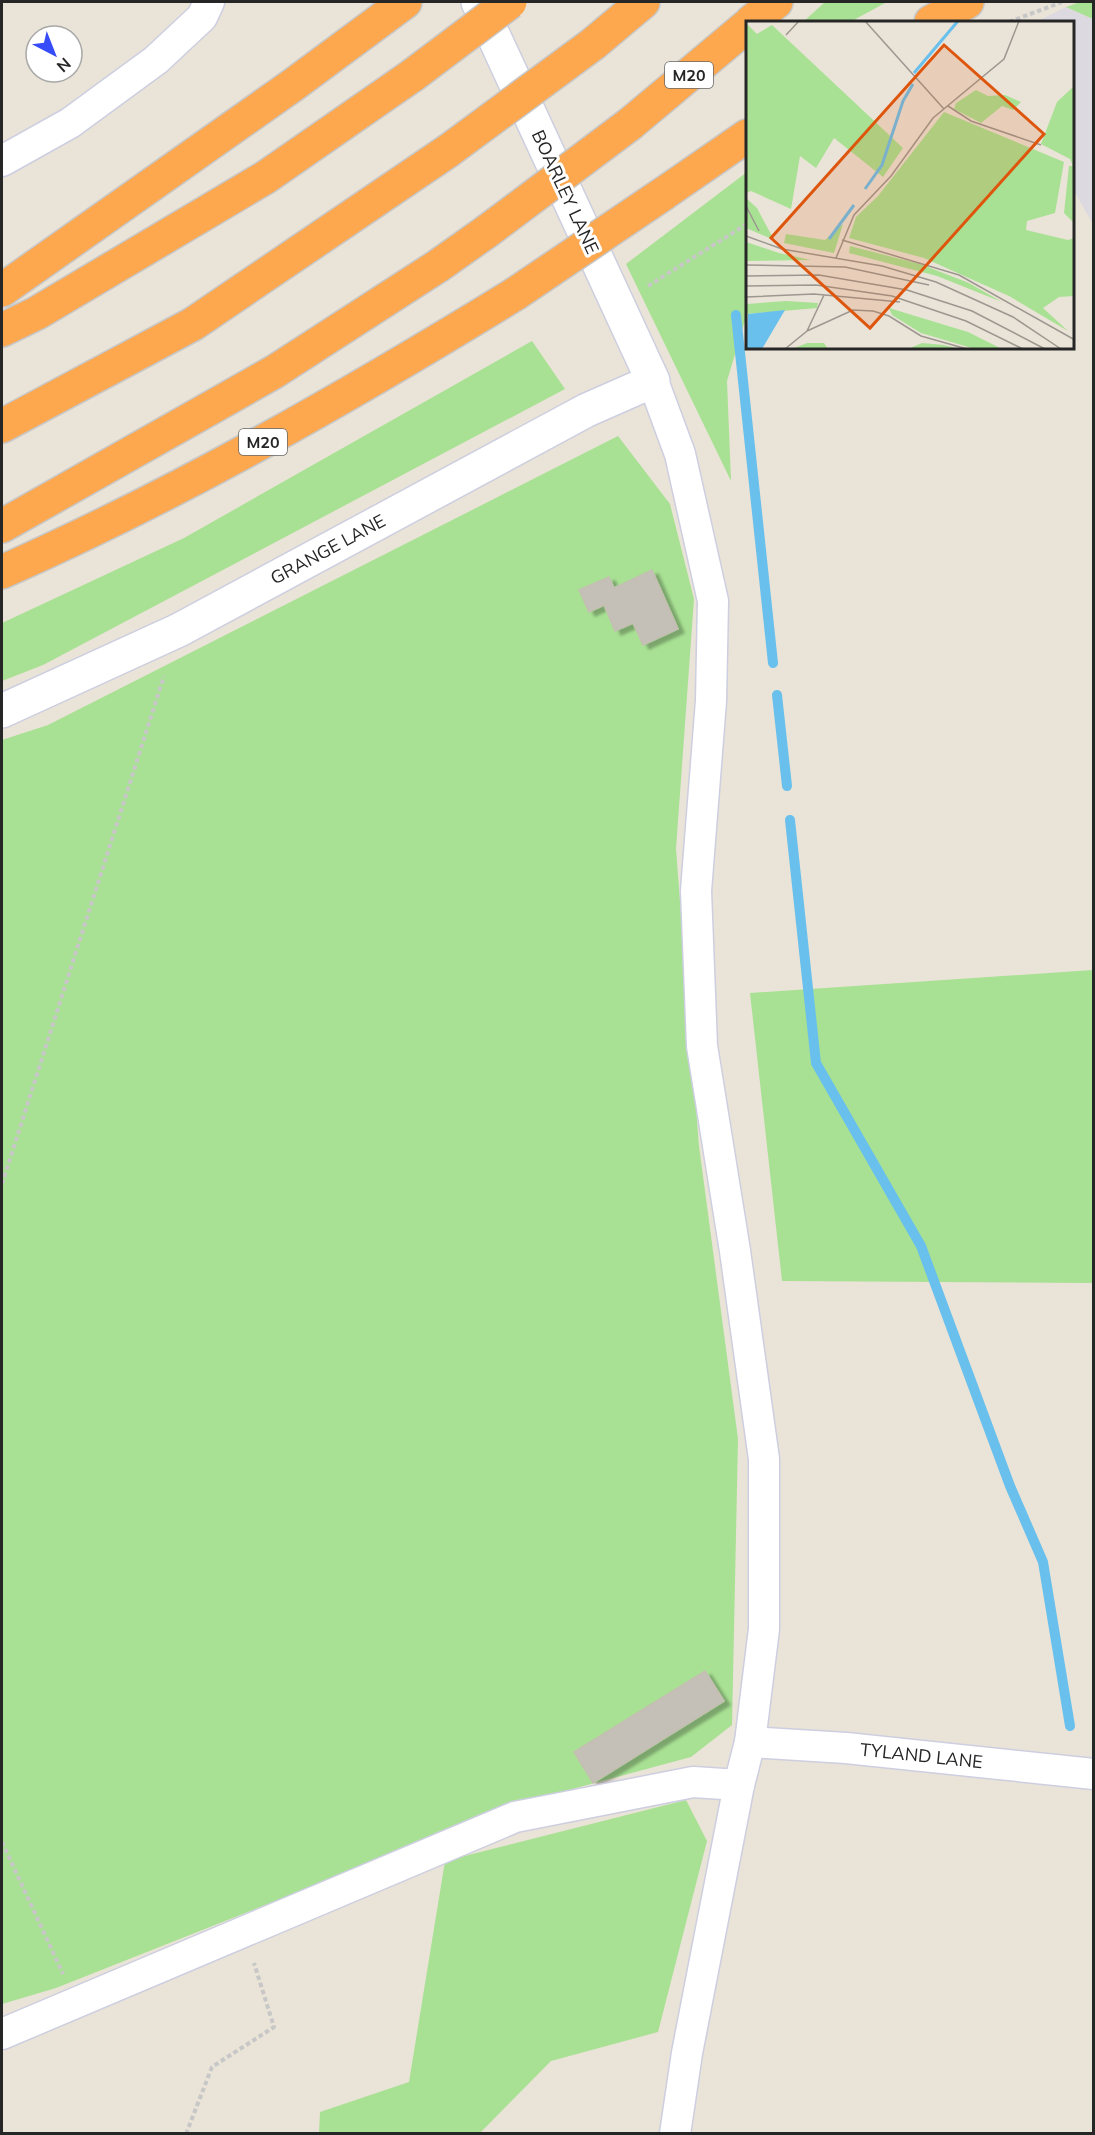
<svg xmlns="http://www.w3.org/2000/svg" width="1095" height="2135" viewBox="0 0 1095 2135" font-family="Mulish,sans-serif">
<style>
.industrial{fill:#dcd9e1}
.green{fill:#a8e193}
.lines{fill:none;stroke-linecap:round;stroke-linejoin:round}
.stream{stroke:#69c0ed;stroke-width:10}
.building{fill:#c4c0b7;stroke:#c4bfb2;stroke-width:1.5;filter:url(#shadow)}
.minor-casing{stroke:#cdcfe0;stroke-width:33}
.tertiary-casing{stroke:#cdcfe0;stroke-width:36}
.motorway-casing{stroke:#c7c7c7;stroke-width:36}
.path{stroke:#c7c7c7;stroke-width:4;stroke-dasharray:4.5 3;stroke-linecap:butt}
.minor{stroke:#fff;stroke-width:30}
.tertiary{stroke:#fff;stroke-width:33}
.motorway{stroke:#fda74f;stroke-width:33}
.motorway-bridge-casing{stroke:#c7c7c7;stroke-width:36;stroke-linecap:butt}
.motorway-bridge{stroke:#fda74f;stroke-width:33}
.labels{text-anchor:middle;stroke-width:6;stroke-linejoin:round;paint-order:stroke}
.shield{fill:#fff;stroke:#676767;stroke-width:1.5}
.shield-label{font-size:16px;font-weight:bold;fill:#262626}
.street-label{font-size:18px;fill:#262626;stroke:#fff}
.inset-river{fill:none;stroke:#69c0ed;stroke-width:3}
.inset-road{fill:none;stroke:#9c9790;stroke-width:1.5}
.view{fill:#de560d;fill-opacity:0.15;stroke:#de560d;stroke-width:3}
.inset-edge{fill:none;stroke:#262626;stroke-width:3}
</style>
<defs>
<filter id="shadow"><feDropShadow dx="6" dy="4" stdDeviation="1.5" flood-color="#0004"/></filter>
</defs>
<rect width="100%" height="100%" fill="#eae3d7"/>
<path class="industrial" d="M1066,7L1093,19V224L1073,189L1072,22H1036Z"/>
<path class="green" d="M825,2H887L850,22H803Z
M1080,2H1093V19L1066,7Z
M747,172V314L727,381L731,481L626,264Z
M532,341L565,389L43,665L2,681V623L184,538Z
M618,436L670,504L694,599L676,849L699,1146L738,1439L732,1725L691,1757L528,1801L56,1988L2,2004V740L48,725Z
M1093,970V1283L782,1281L750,993Z
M686,1800L707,1841L658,2032L551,2061L480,2133L319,2134L320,2112L409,2082L445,1861Z"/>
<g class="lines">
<path class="stream" d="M736,315L773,663
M777,695L787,786
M790,820L816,1063L921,1246L1010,1486L1043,1562L1070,1726"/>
</g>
<path class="building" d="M652,570L678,629L643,645L633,623L615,631L604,605L589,612L579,590L609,577L614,588Z
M705,1671L724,1701L593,1783L574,1752Z"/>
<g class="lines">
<g class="minor-casing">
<g id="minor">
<path d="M2,161L70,123L156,60L202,17L209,2"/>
<path d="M653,381L680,454L713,601L711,701L696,891L702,1046L735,1251L764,1459V1629L750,1742L739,1785L687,2053L675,2134"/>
<path id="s1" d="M750,1742L846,1748L1094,1774"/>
<path d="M2,2034L515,1817L693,1782L739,1785"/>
</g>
</g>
<g class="tertiary-casing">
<g id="tertiary">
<path id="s2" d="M2,711L179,630L587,410L653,381L478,2"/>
</g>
</g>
<g class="motorway-casing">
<path id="motorway" d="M751,22L776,2
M931,22L967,2
M593,44L643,2
M630,124L747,26
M663,194L747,136
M2,290L293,85L405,2
M2,330L37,313L266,177L413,75
M2,426L193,324L448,151
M2,526L274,372L438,266L486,232
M2,572C180,493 349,396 515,294"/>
</g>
<path class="path" d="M1009,22L1062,2
M648,286L747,224
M2,1184L164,676
M2,1842L63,1974
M186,2134L212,2067L274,2027L254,1963"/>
<use href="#minor" class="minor"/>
<use href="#tertiary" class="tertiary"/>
<use href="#motorway" class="motorway"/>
<g class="motorway-bridge-casing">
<path id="motorway-bridge" d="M413,75L510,2
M448,151L593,44
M486,232L630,124
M515,294L663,194"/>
</g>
<use href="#motorway-bridge" class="motorway-bridge"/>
</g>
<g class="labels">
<g class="shield">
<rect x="665" y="62" width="48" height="26" rx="4.5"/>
<rect x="239" y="429" width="48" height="26" rx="4.5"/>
</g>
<g class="shield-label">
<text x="689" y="81">M20</text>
<text x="263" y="448">M20</text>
</g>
<g class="street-label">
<text transform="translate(565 192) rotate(65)" y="6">BOARLEY LANE</text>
<text dy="6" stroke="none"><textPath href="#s2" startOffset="364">GRANGE LANE</textPath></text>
<text dy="6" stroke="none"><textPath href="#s1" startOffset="172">TYLAND LANE</textPath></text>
</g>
</g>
<g transform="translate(746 21)">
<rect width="328" height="328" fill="#eae3d7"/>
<path d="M0,2L11,13L26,4L157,127L137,156L88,117L70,147L54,135L45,188L5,170L0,172ZM328,65V202L318,192L323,145H327L324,138L295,123L311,81ZM230,69L242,75L259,74L275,81L267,89L256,85L235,102L208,88L210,82ZM198,91L318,141L309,192L281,200L280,209L322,219L328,217V275L313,276L297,287L322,310L263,275L178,237L103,217L110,196L132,175ZM0,177L11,187L28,219L0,207ZM97,203L88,232L38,222L40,213L79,219ZM0,221L33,232L65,239L0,240ZM104,225L174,243L223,262L256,281L191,255L103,232ZM40,280L72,282L71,287L0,293V283ZM143,287L222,311L256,328H229L175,312L146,294ZM61,322H78L82,328H46ZM176,322L198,324L214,328H162Z" fill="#a8e193"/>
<path d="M39,289L16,328H0L2,293Z" fill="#69c0ed"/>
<path class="inset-river" d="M168,52L212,0M119,168L136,144L157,80L167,63M83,218L108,184"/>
<path class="inset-road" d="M119,0L198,88M40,14L53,0M202,85L225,100L295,124M0,185L13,210M0,215L36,228L136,245L190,261L267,296L315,328M96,219L213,254L329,319M90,237L108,194L145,155L187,97L258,38L273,0M0,244L99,246L183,264M0,255L73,254L161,269L226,290L299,328M0,265L70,264L146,275L220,300L277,328M0,276L68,273L154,281M61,310L107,289L127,290L143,295L175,315L221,328M39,328L61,310L78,274"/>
<path class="view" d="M198,24L298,113L124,307L25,217Z"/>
<rect width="328" height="328" class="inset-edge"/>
</g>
<rect width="1095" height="2135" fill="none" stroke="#262626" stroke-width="6"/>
<g transform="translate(54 54) rotate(138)"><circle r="28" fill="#ffffff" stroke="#a8a8a8" stroke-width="1.5"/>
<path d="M0-4.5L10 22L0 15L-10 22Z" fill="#364cf8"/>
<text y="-9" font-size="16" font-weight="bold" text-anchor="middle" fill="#262626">N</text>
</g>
</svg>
